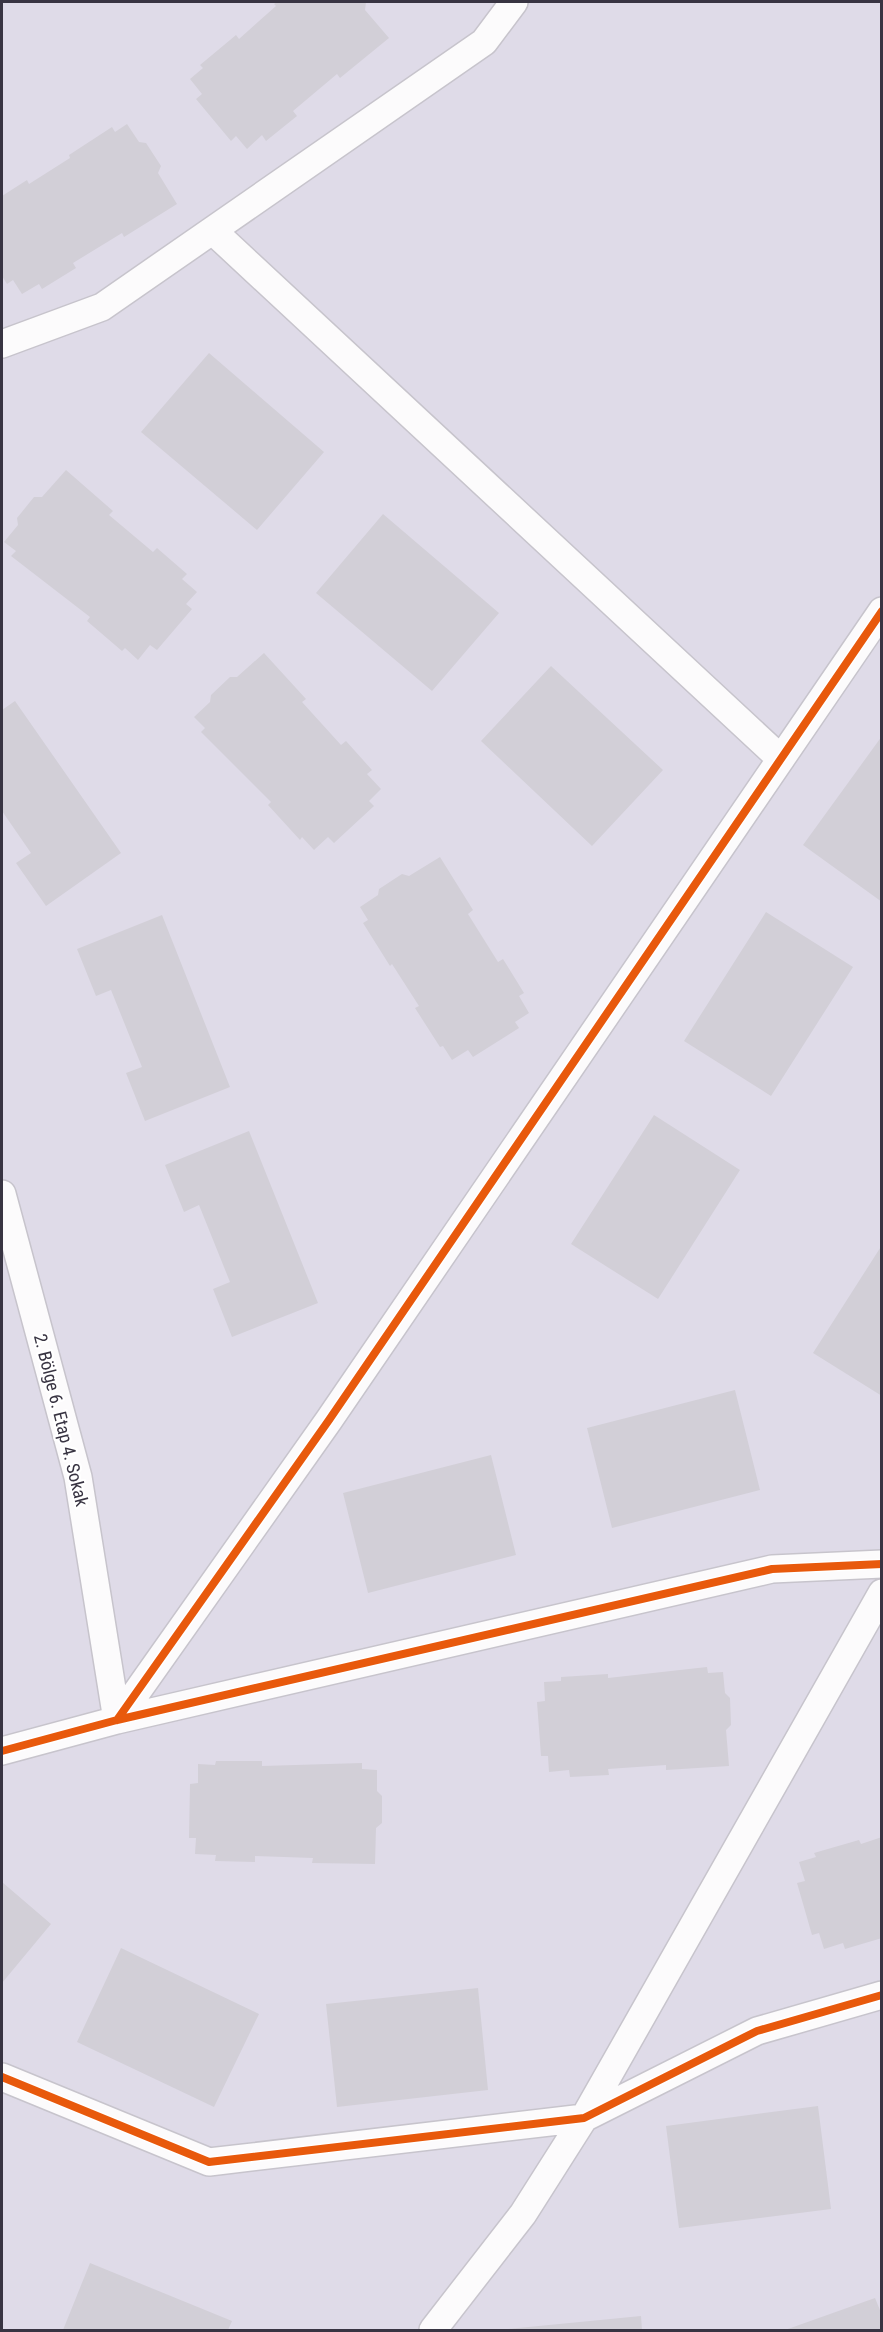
<svg xmlns="http://www.w3.org/2000/svg" width="883" height="2332" viewBox="0 0 883 2332" font-family="'Roboto Condensed',sans-serif">
<style>
.residential{fill:#dfdbe8}
.building{fill:#d2cfd7}
.lines{fill:none;stroke-linecap:round;stroke-linejoin:round}
.minor-casing{stroke:#c7c4cc;stroke-width:30}
.minor{stroke:#fcfbfc;stroke-width:27}
.cycleway-casing{stroke:#fff;stroke-width:11}
.cycleway{stroke:#e8590c;stroke-width:8}
.labels{text-anchor:middle;stroke-width:4.5;stroke-linejoin:round;paint-order:stroke}
.street-label{font-size:18px;fill:#383442;stroke:#fff}
</style>
<rect width="100%" height="100%" fill="#e9e7ee"/>
<path class="residential" d="M2,2H881V2330H2Z"/>
<path class="building" d="M277,2H366L365,10L389,38L340,78L337,74L293,111L297,116L266,141L262,135L247,149L236,136L231,141L196,99L202,94L190,79L203,68L200,65L236,35L239,39L276,6L274,4Z
M127,124L139,142L146,143L161,166L158,173L177,204L124,237L122,233L73,263L76,268L42,289L39,284L22,294L13,280L7,284L2,276V196L27,180L29,184L70,158L69,155L112,127L115,132Z
M209,353L324,452L257,530L141,432Z
M66,470L113,511L109,515L153,552L157,548L187,574L182,579L197,592L186,604L192,609L157,650L150,645L138,660L125,648L122,651L87,621L90,617L11,556L16,551L4,542L18,525L17,518L34,497H42Z
M383,514L499,613L432,691L316,593Z
M264,653L306,699L302,702L341,745L346,741L372,770L367,774L381,789L369,801L374,806L334,843L328,837L314,850L302,837L300,840L268,805L271,802L201,732L205,728L194,717L210,702L211,695L230,677H237Z
M551,666L663,770L592,846L481,741Z
M15,701L121,853L46,906L16,863L31,853L2,811V710Z
M882,736V902L803,845Z
M440,857L473,910L468,914L498,962L503,959L524,993L519,996L529,1013L515,1022L519,1028L473,1057L468,1050L452,1060L443,1046L440,1047L415,1008L419,1006L392,964L390,966L363,923L368,920L360,907L378,895L379,889L402,874L409,876Z
M766,912L853,967L771,1096L684,1041Z
M162,915L230,1087L145,1121L126,1073L142,1067L111,990L96,996L77,949Z
M654,1115L740,1170L658,1299L571,1244Z
M249,1131L318,1303L232,1337L213,1289L230,1282L199,1205L184,1212L165,1165Z
M882,1245V1396L813,1353Z
M735,1390L760,1490L612,1528L587,1428Z
M491,1455L516,1555L368,1593L343,1493Z
M707,1667L708,1673L723,1672L725,1693L730,1698L731,1725L726,1730L729,1766L666,1770V1765L608,1769L609,1775L570,1777L569,1770L549,1772L548,1756H541L537,1702L545,1701L544,1682L561,1681V1677L608,1674V1678Z
M216,1761H262V1766L362,1763V1769L377,1770V1791L382,1796V1823L376,1828L375,1864L312,1863L313,1858L255,1856V1862L215,1861L216,1855L195,1854L196,1838H189L190,1784L198,1783V1764L215,1765Z
M882,1837V1938L845,1949L843,1943L824,1949L819,1933L812,1935L797,1883L805,1881L799,1862L816,1857L814,1853L859,1840L861,1844Z
M2,1882L51,1924L2,1983Z
M121,1948L259,2014L214,2107L77,2042Z
M478,1988L488,2090L337,2107L326,2004Z
M818,2106L831,2209L679,2228L666,2126Z
M90,2263L232,2321L228,2330H63Z
M875,2298L882,2315V2330H785Z
M641,2316L642,2330H508V2329Z"/>
<g class="lines">
<g class="minor-casing">
<path id="minor" d="M213,231L781,759
M2,344L102,307L484,42L514,2
M2,1194L78,1477L117,1720
M117,1720L329,1420L882,611
M2,1751L117,1720L772,1569L882,1564
M2,2077L209,2162L584,2118L757,2031L882,1995
M433,2330L523,2214L584,2118L882,1593"/>
</g>
<use href="#minor" class="minor"/>
<g class="cycleway-casing">
<path id="cycleway" d="M117,1720L329,1420L882,611
M2,1751L117,1720L772,1569L882,1564
M2,2077L209,2162L584,2118L757,2031L882,1995"/>
</g>
<use href="#cycleway" class="cycleway"/>
</g>
<g class="labels">
<g class="street-label">
<text transform="translate(61 1420) rotate(76)" y="6">2. Bölge 6. Etap 4. Sokak</text>
</g>
</g>
<rect width="883" height="2332" fill="none" stroke="#383442" stroke-width="6"/>
</svg>
